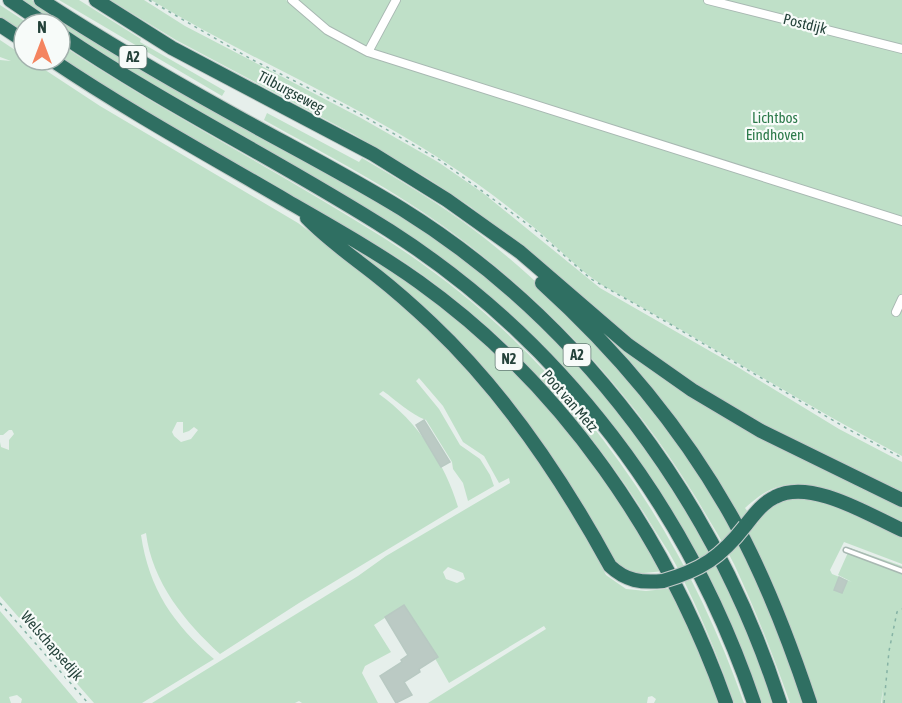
<svg xmlns="http://www.w3.org/2000/svg" width="902" height="703" viewBox="0 0 902 703" font-family="'Asap Condensed',sans-serif">
<style>
.green{fill:#bfe0c8;fill-rule:evenodd}
.building{fill:#bbcac4;stroke:#b8c9c2;stroke-width:1.5}
.lines{fill:none;stroke-linecap:round;stroke-linejoin:round}
.lane-casing{stroke:#a8b8b2;stroke-width:7}
.street-casing{stroke:#a8b8b2;stroke-width:10}
.highway-casing{stroke:#c2cac8;stroke-width:16}
.path{stroke:#86b3a5;stroke-width:1.5;stroke-dasharray:3 4.5;stroke-linecap:butt}
.lane{stroke:#fff;stroke-width:4}
.street{stroke:#fff;stroke-width:8}
.highway{stroke:#2f6f62;stroke-width:14}
.highway-bridge-casing{stroke:#c2cac8;stroke-width:16;stroke-linecap:butt}
.highway-bridge{stroke:#2f6f62;stroke-width:14}
.labels{text-anchor:middle;stroke-width:4.5;stroke-linejoin:round;paint-order:stroke}
.shield{fill:#f7fbf9;stroke:#637a73;stroke-width:1.5}
.shield-label{font-size:14px;font-weight:bold;fill:#24423a}
.street-label{font-size:15px;fill:#24423a;stroke:#f7fbf9}
.park-label{font-size:15px;fill:#2d7a4b;stroke:#f7fbf9}
</style>
<rect width="100%" height="100%" fill="#e6efeb"/>
<path class="green" d="M19,0H32L90,38L401,215C457,254 511,295 559,344C659,444 729,570 774,703H761L744,654L711,582L663,497L476,287L60,28V24H55Z
M59,0H79L141,39L140,42L225,91L222,96Z
M110,0H144L185,26L361,118L438,162L483,193L600,288L736,366L839,429L902,462V495L764,427L695,387L631,341L519,245L471,207L427,178L353,134L176,40Z
M151,0H286L333,36L366,52L395,0H902V456C800,403 703,340 602,285C579,270 558,248 537,230C507,205 475,181 442,160C349,100 246,57 151,0Z
M297,0H394L366,47L326,26Z
M0,5L29,24H24V37L0,21Z
M0,40L24,56V60H30L100,106L298,223L374,279L400,300L467,368L522,435L580,525L606,575L626,589L646,591L673,588L721,703H654L656,699L652,696L648,697L647,703H428L546,629L544,626L449,683L420,632L400,608L374,625L391,652L365,666L362,673L378,703H302L299,701L295,703H152L358,576L386,556L510,483L509,478L499,483L484,456L463,442L443,406L419,378L416,381L439,409L460,445L480,459L490,475L494,486L468,501L463,483L453,469L452,462L426,420C410,414 397,401 383,391L379,394C417,421 445,463 458,507L299,603L220,654C185,622 152,582 146,533L141,535C149,589 173,624 214,659L142,703H94L0,596V442L1,447L9,450V440L14,434L12,430H9L3,435H0V60L11,61L0,57ZM177,422H183V433L189,431L194,427L198,430L191,439L181,442L174,436L172,432ZM448,567L463,573L465,579L457,583L446,579L443,572Z
M60,44C165,113 278,171 384,238C556,347 677,513 744,703H734C718,656 699,610 676,565C667,548 656,533 646,516C592,431 524,352 444,291C370,233 285,195 204,148C155,120 108,89 60,60Z
M267,113L359,162L362,158C396,178 430,198 462,221C544,281 614,357 674,439C693,466 713,493 729,522C761,579 783,642 804,703H790C773,655 755,609 734,564C723,542 710,522 698,501C635,397 552,306 454,234C395,190 328,156 264,120Z
M303,215C341,238 379,260 414,286C487,340 553,405 606,479C627,508 645,540 664,571L644,573V575H632L619,567L503,394Z
M588,319L624,348L902,506V525C866,508 811,471 772,489C762,493 753,501 745,508L757,524C789,468 860,516 902,535V564L844,542L830,570L832,574L852,582L838,575L850,548L902,566V703H882L883,688L881,703H815L752,548Z
M0,611L78,703H21L22,699L17,695L9,697L11,703H0Z"/>
<path class="building" d="M424,420L450,462L441,467L416,425Z
M839,577L847,581L842,593L834,590Z
M404,605L438,657L419,669L420,672L404,682L412,695L396,703L380,676L402,662L401,660L408,655L385,617Z"/>
<g class="lines">
<g class="lane-casing">
<path id="lane" d="M846,550L902,571"/>
</g>
<g class="street-casing">
<path id="street" d="M292,0L327,30L368,52
M396,0L368,52L902,221
M708,0L902,49
M896,312L902,299"/>
</g>
<g class="highway-casing">
<path id="highway" d="M10,0L45,24
M41,0C102,40 164,76 227,111C286,144 345,174 402,209C582,321 716,503 780,703
M96,0L172,48L373,154L447,200L520,252L628,345L692,390L761,431L902,500
M0,25L24,41
M60,34C166,106 282,162 390,231C562,341 689,510 754,703
M52,60C128,111 208,155 287,201C332,227 377,252 419,282C563,385 667,537 726,703
M307,218C328,240 353,257 377,276C396,291 414,307 432,324C505,393 562,478 610,566C626,581 641,583 663,581
M542,283C616,350 684,431 733,519C765,577 789,640 810,703
M745,526C753,516 762,503 775,497C810,478 869,515 902,530"/>
</g>
<path class="path" d="M149,0L251,59L358,113L441,161L534,229L591,279L670,324L846,428L902,458
M0,603L88,703
M884,703L889,651L897,612L902,609"/>
<use href="#lane" class="lane"/>
<use href="#street" class="street"/>
<use href="#highway" class="highway"/>
<g class="highway-bridge-casing">
<path id="highway-bridge" d="M663,581C701,570 721,557 745,526"/>
</g>
<use href="#highway-bridge" class="highway-bridge"/>
</g>
<g class="labels">
<g class="shield">
<rect x="119.5" y="46" width="27" height="22" rx="4.5"/>
<rect x="563.5" y="344" width="27" height="22" rx="4.5"/>
<rect x="495.5" y="348" width="27" height="22" rx="4.5"/>
</g>
<g class="shield-label">
<text x="133" y="62">A2</text>
<text x="577" y="360">A2</text>
<text x="509" y="364">N2</text>
</g>
<g class="street-label">
<text transform="translate(805 24) rotate(14)" y="5">Postdijk</text>
<text transform="translate(291 92) rotate(28)" y="5">Tilburgseweg</text>
<text transform="translate(570 401) rotate(49)" y="5">Poot van Metz</text>
<text transform="translate(52 646) rotate(49)" y="5">Welschapsedijk</text>
</g>
<g class="park-label">
<text x="775" y="123">Lichtbos<tspan x="775" dy="17">Eindhoven</tspan></text>
</g>
</g>
<g transform="translate(42 42)"><circle r="28" fill="#f7fbf9" stroke="#a3b1ad" stroke-width="1.5"/>
<path d="M0-4.5L10 22L0 15L-10 22Z" fill="#f4845f"/>
<text y="-9" font-size="16" font-weight="bold" text-anchor="middle" fill="#24423a">N</text>
</g>
</svg>
